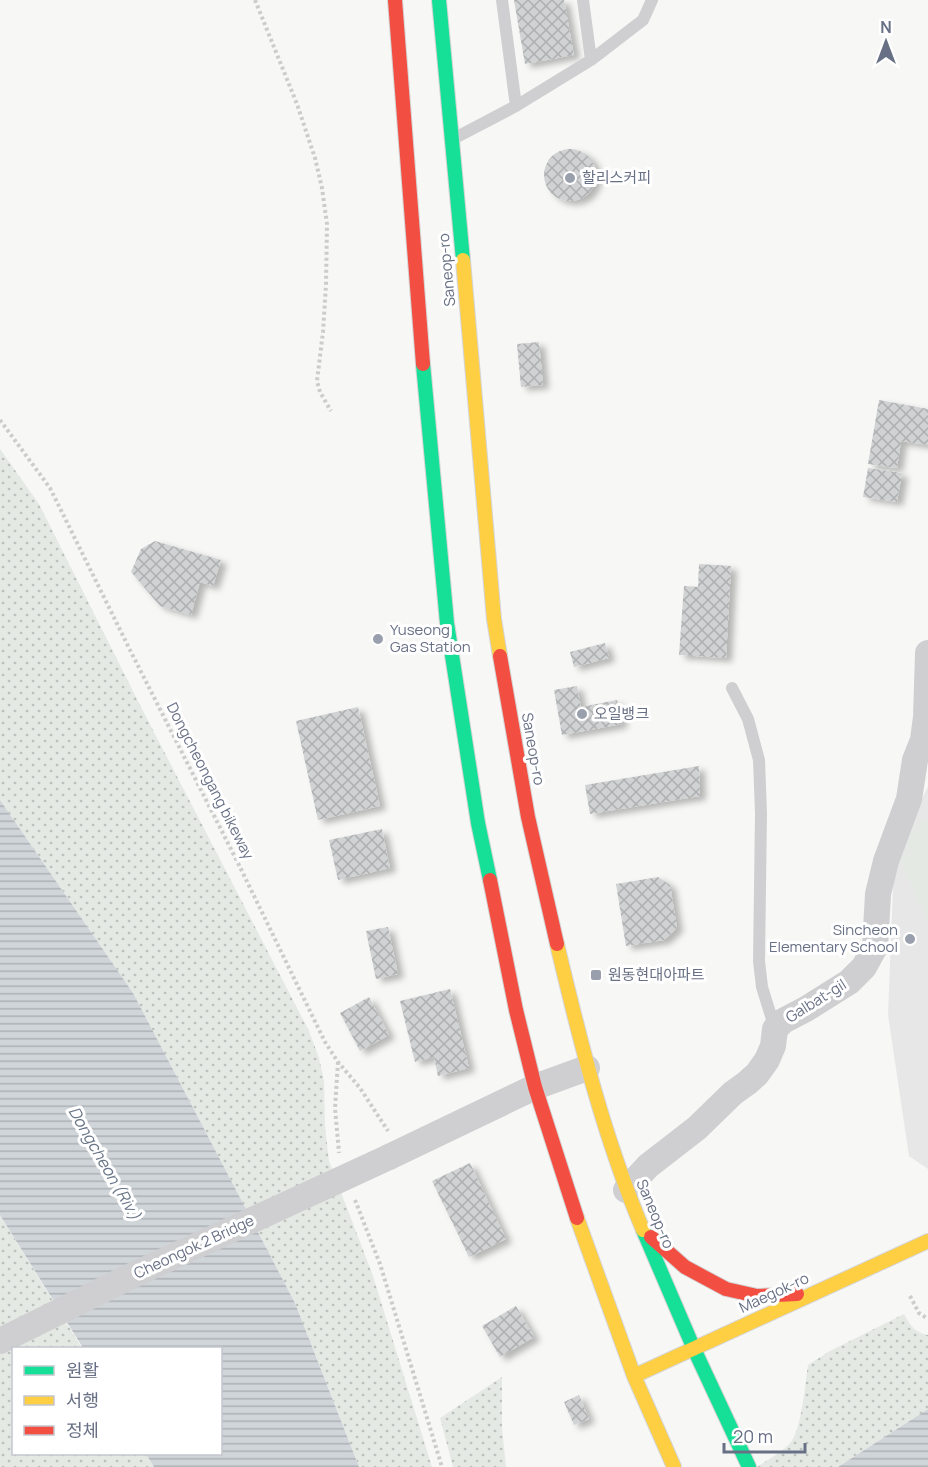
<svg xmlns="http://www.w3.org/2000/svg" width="928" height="1467" viewBox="0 0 928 1467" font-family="Manrope,'Noto Sans KR',sans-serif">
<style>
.built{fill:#e7e7e8}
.grass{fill:url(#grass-dots)}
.garden{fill:#e5e9e4}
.water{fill:url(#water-rules)}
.building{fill:url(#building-cross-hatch);filter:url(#shadow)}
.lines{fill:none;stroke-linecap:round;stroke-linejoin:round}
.fast-casing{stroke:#d4d4d5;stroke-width:16}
.slow-casing{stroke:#d4d4d5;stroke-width:16}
.jam-casing{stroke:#d4d4d5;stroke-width:16}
.path{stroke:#cccccd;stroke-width:4;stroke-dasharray:3 3;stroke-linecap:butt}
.lane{stroke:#cfcfd1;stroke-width:12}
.street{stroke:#cfcfd1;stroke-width:26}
.fast{stroke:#16e098;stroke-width:14}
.slow{stroke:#ffcf43;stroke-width:14}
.jam{stroke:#f24e42;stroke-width:14}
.street-bridge{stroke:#cfcfd1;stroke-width:26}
.poi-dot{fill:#9a9fad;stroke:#fff;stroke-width:2}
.labels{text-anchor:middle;stroke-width:6;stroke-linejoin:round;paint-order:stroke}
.poi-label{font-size:15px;fill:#687085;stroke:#fff;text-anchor:start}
.street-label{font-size:15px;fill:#687085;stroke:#fff}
.water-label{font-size:16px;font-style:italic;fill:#697688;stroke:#fff}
</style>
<defs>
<pattern id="grass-dots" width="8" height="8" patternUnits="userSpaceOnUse" patternTransform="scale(1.5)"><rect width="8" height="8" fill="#e5e9e4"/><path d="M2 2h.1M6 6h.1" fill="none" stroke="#bdc1be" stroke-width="1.8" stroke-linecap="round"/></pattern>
<pattern id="water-rules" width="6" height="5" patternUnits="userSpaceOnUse" patternTransform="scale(1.5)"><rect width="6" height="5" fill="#d0d5da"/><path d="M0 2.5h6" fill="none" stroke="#adb1b6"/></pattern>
<pattern id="building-cross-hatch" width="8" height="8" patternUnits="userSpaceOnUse" patternTransform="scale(1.5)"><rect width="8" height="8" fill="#d1d2d3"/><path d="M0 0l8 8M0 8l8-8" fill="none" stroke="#adafb1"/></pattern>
<filter id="shadow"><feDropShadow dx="6" dy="4" stdDeviation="3" flood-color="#0004"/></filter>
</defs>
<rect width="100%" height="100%" fill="#f7f7f6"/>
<path class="built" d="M928,787V1169L909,1156L888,1015L894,863L908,824Z"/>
<path class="grass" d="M0,449L39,504L142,709L309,1031L319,1058L324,1081L325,1126L329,1161L373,1276L432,1467H359L295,1303L133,993L0,800Z
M0,1215L82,1348H14V1454H146L154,1467H0Z
M904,1314C911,1326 914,1332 928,1335V1409L838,1467H757C767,1460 784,1451 791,1442C802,1427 805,1384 808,1365L830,1351Z
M502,1377V1428L506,1467H453L440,1418Z"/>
<path class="garden" d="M928,818V921L901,863L913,825Z"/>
<path class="water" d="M0,800L133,993L295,1303L359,1467H154L146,1454H220V1348H83L0,1215Z
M928,1409V1467H838Z"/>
<path class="building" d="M514,0H564L574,55L525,64Z
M544 175a26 26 0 1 1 52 0a26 26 0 1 1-52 0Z
M539,342L543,385L521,387L517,344Z
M879,400L928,409V445L901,441L897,468L868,464Z
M868,468L902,473L897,502L863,497Z
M155,541L221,560L213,586L200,582L191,615L160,606L131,572L141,549Z
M699,564L731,566L726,658L679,655L684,586L698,587Z
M605,643L609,658L574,667L570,652Z
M577,686L581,707L617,700L622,724L562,735L554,690Z
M358,707L380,806L318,820L296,721Z
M699,766L700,796L590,814L585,785Z
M382,829L390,868L338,880L329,840Z
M658,877L670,885L677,928L664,940L626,946L616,884Z
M388,927L398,974L376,979L366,931Z
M450,989L469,1068L438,1076L434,1057L415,1062L400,1001Z
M369,997L389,1035L360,1051L340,1013Z
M470,1163L506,1239L469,1257L432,1181Z
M516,1306L534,1337L500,1357L482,1326Z
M579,1395L589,1419L574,1425L564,1402Z"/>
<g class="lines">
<g class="fast-casing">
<path id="fast" d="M439,0L463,260
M423,364L447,623L478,823L490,880
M643,1230L694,1349L749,1467"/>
</g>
<g class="slow-casing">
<path id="slow" d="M463,260L494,619L500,656
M557,944C580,1041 604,1138 643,1230
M577,1218L634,1376L674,1467
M634,1376L928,1241"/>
</g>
<g class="jam-casing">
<path id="jam" d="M395,0L423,364
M500,656L528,817L557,944
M490,880L516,1010L535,1087L577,1218
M651,1237L685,1267L726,1289L757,1296L797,1294"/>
</g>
<path class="path" d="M255,0L297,104L315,158L322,188L327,224L326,285L323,332L317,381L320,392L331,411
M0,420L50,488L131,652L239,865L325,1042L338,1062L360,1088L388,1131
M338,1062L335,1108L339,1153
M355,1200L380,1264L442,1467
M910,1296L919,1313L928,1319"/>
<path class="lane" d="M502,0L516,106
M591,60L643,20L652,0
M453,139L516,106L591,60L583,0
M732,688L748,719L759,760L761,813L759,961L762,987L775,1029"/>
<path class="street" d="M389,1157L535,1087L587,1068
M626,1190L648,1166L697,1128L733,1093L747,1083L757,1074L767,1060L773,1046L775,1029L783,1021L806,1009L849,982L864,967L875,947L878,894L886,861L909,799L915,760L923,740L926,717L928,653"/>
<use href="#fast" class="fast"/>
<use href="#slow" class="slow"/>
<use href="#jam" class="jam"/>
<path class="street-bridge" d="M0,1341L129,1277L389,1157"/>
</g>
<g class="poi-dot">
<circle cx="570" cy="178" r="6"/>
<circle cx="378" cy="639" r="6"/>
<circle cx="582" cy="714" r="6"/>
<circle cx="910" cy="939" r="6"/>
<rect x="590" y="969" width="12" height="12" rx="3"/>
</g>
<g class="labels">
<g class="poi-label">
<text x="582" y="183">할리스커피</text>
<text x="390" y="635">Yuseong<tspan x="390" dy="17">Gas Station</tspan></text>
<text x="594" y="719">오일뱅크</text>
<text x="898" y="935" text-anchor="end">Sincheon<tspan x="898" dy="17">Elementary School</tspan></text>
<text x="608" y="980">원동현대아파트</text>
</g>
<g class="street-label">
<text transform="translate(447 270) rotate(-95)" y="5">Saneop-ro</text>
<text transform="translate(533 749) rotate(80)" y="5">Saneop-ro</text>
<text transform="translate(210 781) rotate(63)" y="5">Dongcheongang bikeway</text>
<text transform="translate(816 1001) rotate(-32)" y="5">Galbat-gil</text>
<text transform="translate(655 1214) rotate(67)" y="5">Saneop-ro</text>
<text transform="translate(194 1247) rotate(-25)" y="5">Cheongok 2 Bridge</text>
<text transform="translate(774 1293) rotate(-25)" y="5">Maegok-ro</text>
</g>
<g class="water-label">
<text transform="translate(105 1163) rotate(60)" y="6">Dongcheon (Riv.)</text>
</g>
</g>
<rect x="12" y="1347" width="210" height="108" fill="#ffffff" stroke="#c3c6ce" stroke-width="1.5"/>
<rect x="24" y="1366" width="30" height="9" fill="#16e098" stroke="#c3c6ce" stroke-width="1.5"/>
<text x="66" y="1377" font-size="18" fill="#687085">원활</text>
<rect x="24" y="1396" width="30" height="9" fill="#ffcf43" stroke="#c3c6ce" stroke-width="1.5"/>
<text x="66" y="1407" font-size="18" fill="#687085">서행</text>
<rect x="24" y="1426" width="30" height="9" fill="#f24e42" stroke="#c3c6ce" stroke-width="1.5"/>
<text x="66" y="1437" font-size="18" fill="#687085">정체</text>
<g transform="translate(886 42)" stroke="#ffffff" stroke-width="4.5" paint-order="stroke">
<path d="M0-4.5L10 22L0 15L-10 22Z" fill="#687085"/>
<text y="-9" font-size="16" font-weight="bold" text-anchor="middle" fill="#687085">N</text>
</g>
<path d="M724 1443v9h81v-9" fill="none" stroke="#687085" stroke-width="3"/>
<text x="733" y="1443" font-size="18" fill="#687085" stroke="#ffffff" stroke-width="4.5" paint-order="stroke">20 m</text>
</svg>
